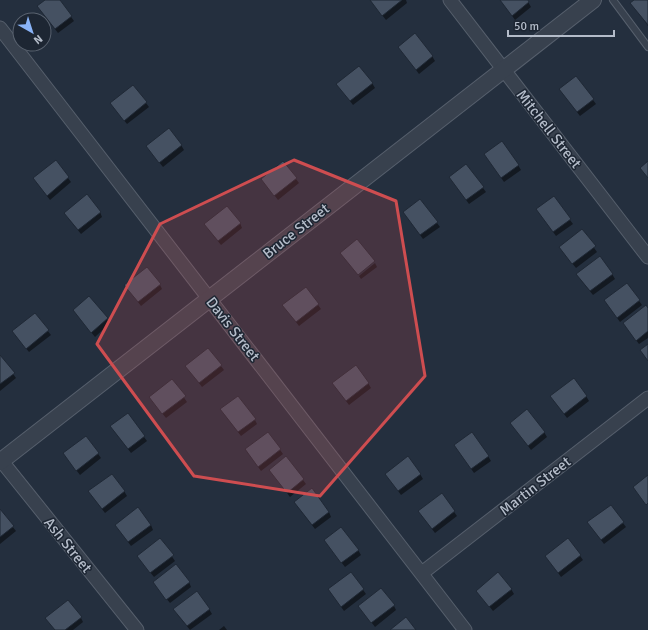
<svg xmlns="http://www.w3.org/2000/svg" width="648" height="630" viewBox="0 0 648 630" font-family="Signika,sans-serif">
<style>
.shadow{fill:#0007}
.building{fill:#455162;stroke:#1f2835}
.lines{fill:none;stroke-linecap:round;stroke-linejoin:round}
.service-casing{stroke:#565f6c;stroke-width:8}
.minor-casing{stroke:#565f6c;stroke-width:15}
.tertiary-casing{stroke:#565f6c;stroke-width:18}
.service{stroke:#38414e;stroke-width:6}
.minor{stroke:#38414e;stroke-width:13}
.tertiary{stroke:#38414e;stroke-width:16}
.marked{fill:#ce4d50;fill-opacity:0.2;stroke:#ce4d50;stroke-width:3;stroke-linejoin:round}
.labels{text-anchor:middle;stroke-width:3;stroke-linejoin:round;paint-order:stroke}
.street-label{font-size:15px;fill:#b4bcc9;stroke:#1d2633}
</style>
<rect width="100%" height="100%" fill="#242f3e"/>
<path class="shadow" d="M47,0H59L74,21L58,33L41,11Z
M370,0H406L407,3L386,20Z
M501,0H527L531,7L515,20Z
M636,0H648V26L632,3Z
M399,47L432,56L435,61L419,74Z
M576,77L596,104L580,116L560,90Z
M372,83L375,88L353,105L340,88Z
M133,86L149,107L127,124L114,108Z
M181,145L184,150L163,167L150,151Z
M488,159L518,165L521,170L504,182Z
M56,162L71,182L50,200L34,179Z
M283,162L299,183L278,200L262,179Z
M453,182L483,188L486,192L469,204Z
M553,197L573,224L556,236L540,214Z
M420,200L440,227L423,239L407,217Z
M100,212L102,217L81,234L68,218Z
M240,223L242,228L221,245L208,229Z
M582,231L597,252L576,268L563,252Z
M375,263L377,267L361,279L359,276Z
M612,274L615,279L593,295L580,279Z
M627,284L642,305L620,322L605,301Z
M125,285H160L162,289L141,306Z
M306,288L321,309L299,326L286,309Z
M89,297L110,323L95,337L74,311Z
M648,310V338L639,344L627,328Z
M35,315L51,335L29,352L16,336Z
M208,349L224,370L202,387L189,370Z
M0,356L16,378L0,391Z
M172,380L187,402L166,418L153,402Z
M368,383L371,388L349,405L336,388Z
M586,396L589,401L567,418L554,401Z
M127,414L147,441L131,453L114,431Z
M224,414L255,420L257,424L241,436Z
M511,423L544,432L547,437L531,450Z
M268,433L283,454L261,471L246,450Z
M86,437L101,458L80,475L67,458Z
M458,450L488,456L491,461L474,473Z
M273,474L303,480L306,484L290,497Z
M386,474H420L423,479L401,495Z
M124,491L127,496L105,513L92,496Z
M442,495L457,516L435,533L422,516Z
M298,507L329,512L331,517L315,529Z
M0,511L16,531L0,544Z
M623,523L626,527L604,544L591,527Z
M151,525L153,530L131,546L119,530Z
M160,539L175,561L154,577L141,561Z
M568,539L583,560L561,577L549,560Z
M328,545L358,550L361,555L345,567Z
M351,573L366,594L344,611L329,590Z
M189,582L191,587L170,603L157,587Z
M511,589L514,594L493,611L477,591Z
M394,606L396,610L375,627L362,610Z
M209,609L212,614L190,630L177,614Z
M81,618L83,622L73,630H55L49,622Z
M224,626L227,630H219Z"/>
<path class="building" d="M45,0H60L72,16L55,29L37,6Z
M370,0H402L382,16Z
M500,0H528L529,2L512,16Z
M634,0H648V25L630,3Z
M415,33L433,56L416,70L398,47Z
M359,66L373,83L350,101L336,84Z
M576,76L594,99L577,112L559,89Z
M133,85L147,102L124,121L110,103Z
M169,128L182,145L159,163L146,146Z
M502,141L519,165L501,178L484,154Z
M56,160L69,177L47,196L33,178Z
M283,161L297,178L274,196L261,179Z
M648,161V178L640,168Z
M466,164L484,187L466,200L449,177Z
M87,194L101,212L78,230L64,213Z
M554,196L571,219L553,232L536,209Z
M420,199L438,222L420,235L403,212Z
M227,206L241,223L218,241L204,224Z
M582,229L596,246L572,264L559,247Z
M357,239L375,261L358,275L340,253Z
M600,256L613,274L590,291L576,274Z
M147,267L161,284L138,302L124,285Z
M627,283L640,300L617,318L604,300Z
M306,287L319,304L296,322L282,305Z
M89,296L108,318L91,333L73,310Z
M646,305L648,308V331L636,341L623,323Z
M35,313L49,330L26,349L12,331Z
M648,344V361L640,350Z
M208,348L222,365L199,383L185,366Z
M0,355L15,373L0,384Z
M356,365L369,383L346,401L332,383Z
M574,378L587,396L564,414L550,396Z
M172,379L186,396L162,414L149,397Z
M238,396L256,419L238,432L220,409Z
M527,409L545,432L528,446L510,423Z
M128,413L145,436L128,449L110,426Z
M268,432L281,449L258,467L245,449Z
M472,432L489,456L471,469L454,445Z
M86,436L99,453L76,471L63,453Z
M286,456L304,479L287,493L269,470Z
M408,456L421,474L398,491L385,474Z
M112,474L125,491L102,509L88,491Z
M648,475V503L646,505L633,487Z
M312,488L329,512L312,525L294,502Z
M442,493L455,511L432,529L418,511Z
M611,505L624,522L601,540L587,522Z
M138,507L151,525L128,542L115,525Z
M0,509L14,526L0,537Z
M341,527L359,550L341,563L324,540Z
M160,538L174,555L150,573L137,556Z
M568,538L581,555L558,573L545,556Z
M176,564L190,582L166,600L153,582Z
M351,572L364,589L341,607L328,589Z
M498,572L512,589L489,607L476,591Z
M381,588L395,605L371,623L358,606Z
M197,591L210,609L187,626L173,609Z
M68,600L82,617L65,630H55L45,618Z
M406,617L416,630H390Z"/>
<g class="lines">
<g class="service-casing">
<path id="service" d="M613,0L648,47"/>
</g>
<g class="minor-casing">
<path id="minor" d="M450,0L648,257
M0,28L465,630
M0,459L137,630
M422,573L648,398"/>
</g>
<g class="tertiary-casing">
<path id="tertiary" d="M0,462L593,0"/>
</g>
<use href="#service" class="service"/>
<use href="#minor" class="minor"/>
<use href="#tertiary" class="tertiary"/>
</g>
<path class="marked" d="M294,160L396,201L425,376L320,496L194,476L97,344L160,224Z"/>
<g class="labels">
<g class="street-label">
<text transform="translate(549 129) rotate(52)" y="5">Mitchell Street</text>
<text transform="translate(296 231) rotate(-38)" y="5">Bruce Street</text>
<text transform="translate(233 329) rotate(52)" y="5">Davis Street</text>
<text transform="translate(535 486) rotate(-38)" y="5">Martin Street</text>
<text transform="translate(68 545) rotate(51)" y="5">Ash Street</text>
</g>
</g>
<g transform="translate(32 32) rotate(141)"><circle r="19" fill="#1d2633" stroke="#59626f"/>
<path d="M0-3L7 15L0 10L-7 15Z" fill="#8ab4f8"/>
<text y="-6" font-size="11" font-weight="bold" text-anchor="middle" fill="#b4bcc9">N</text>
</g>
<path d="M508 30v6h106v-6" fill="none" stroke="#b4bcc9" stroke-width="2"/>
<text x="514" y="30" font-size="12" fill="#b4bcc9" stroke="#1d2633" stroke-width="3" paint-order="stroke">50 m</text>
</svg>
